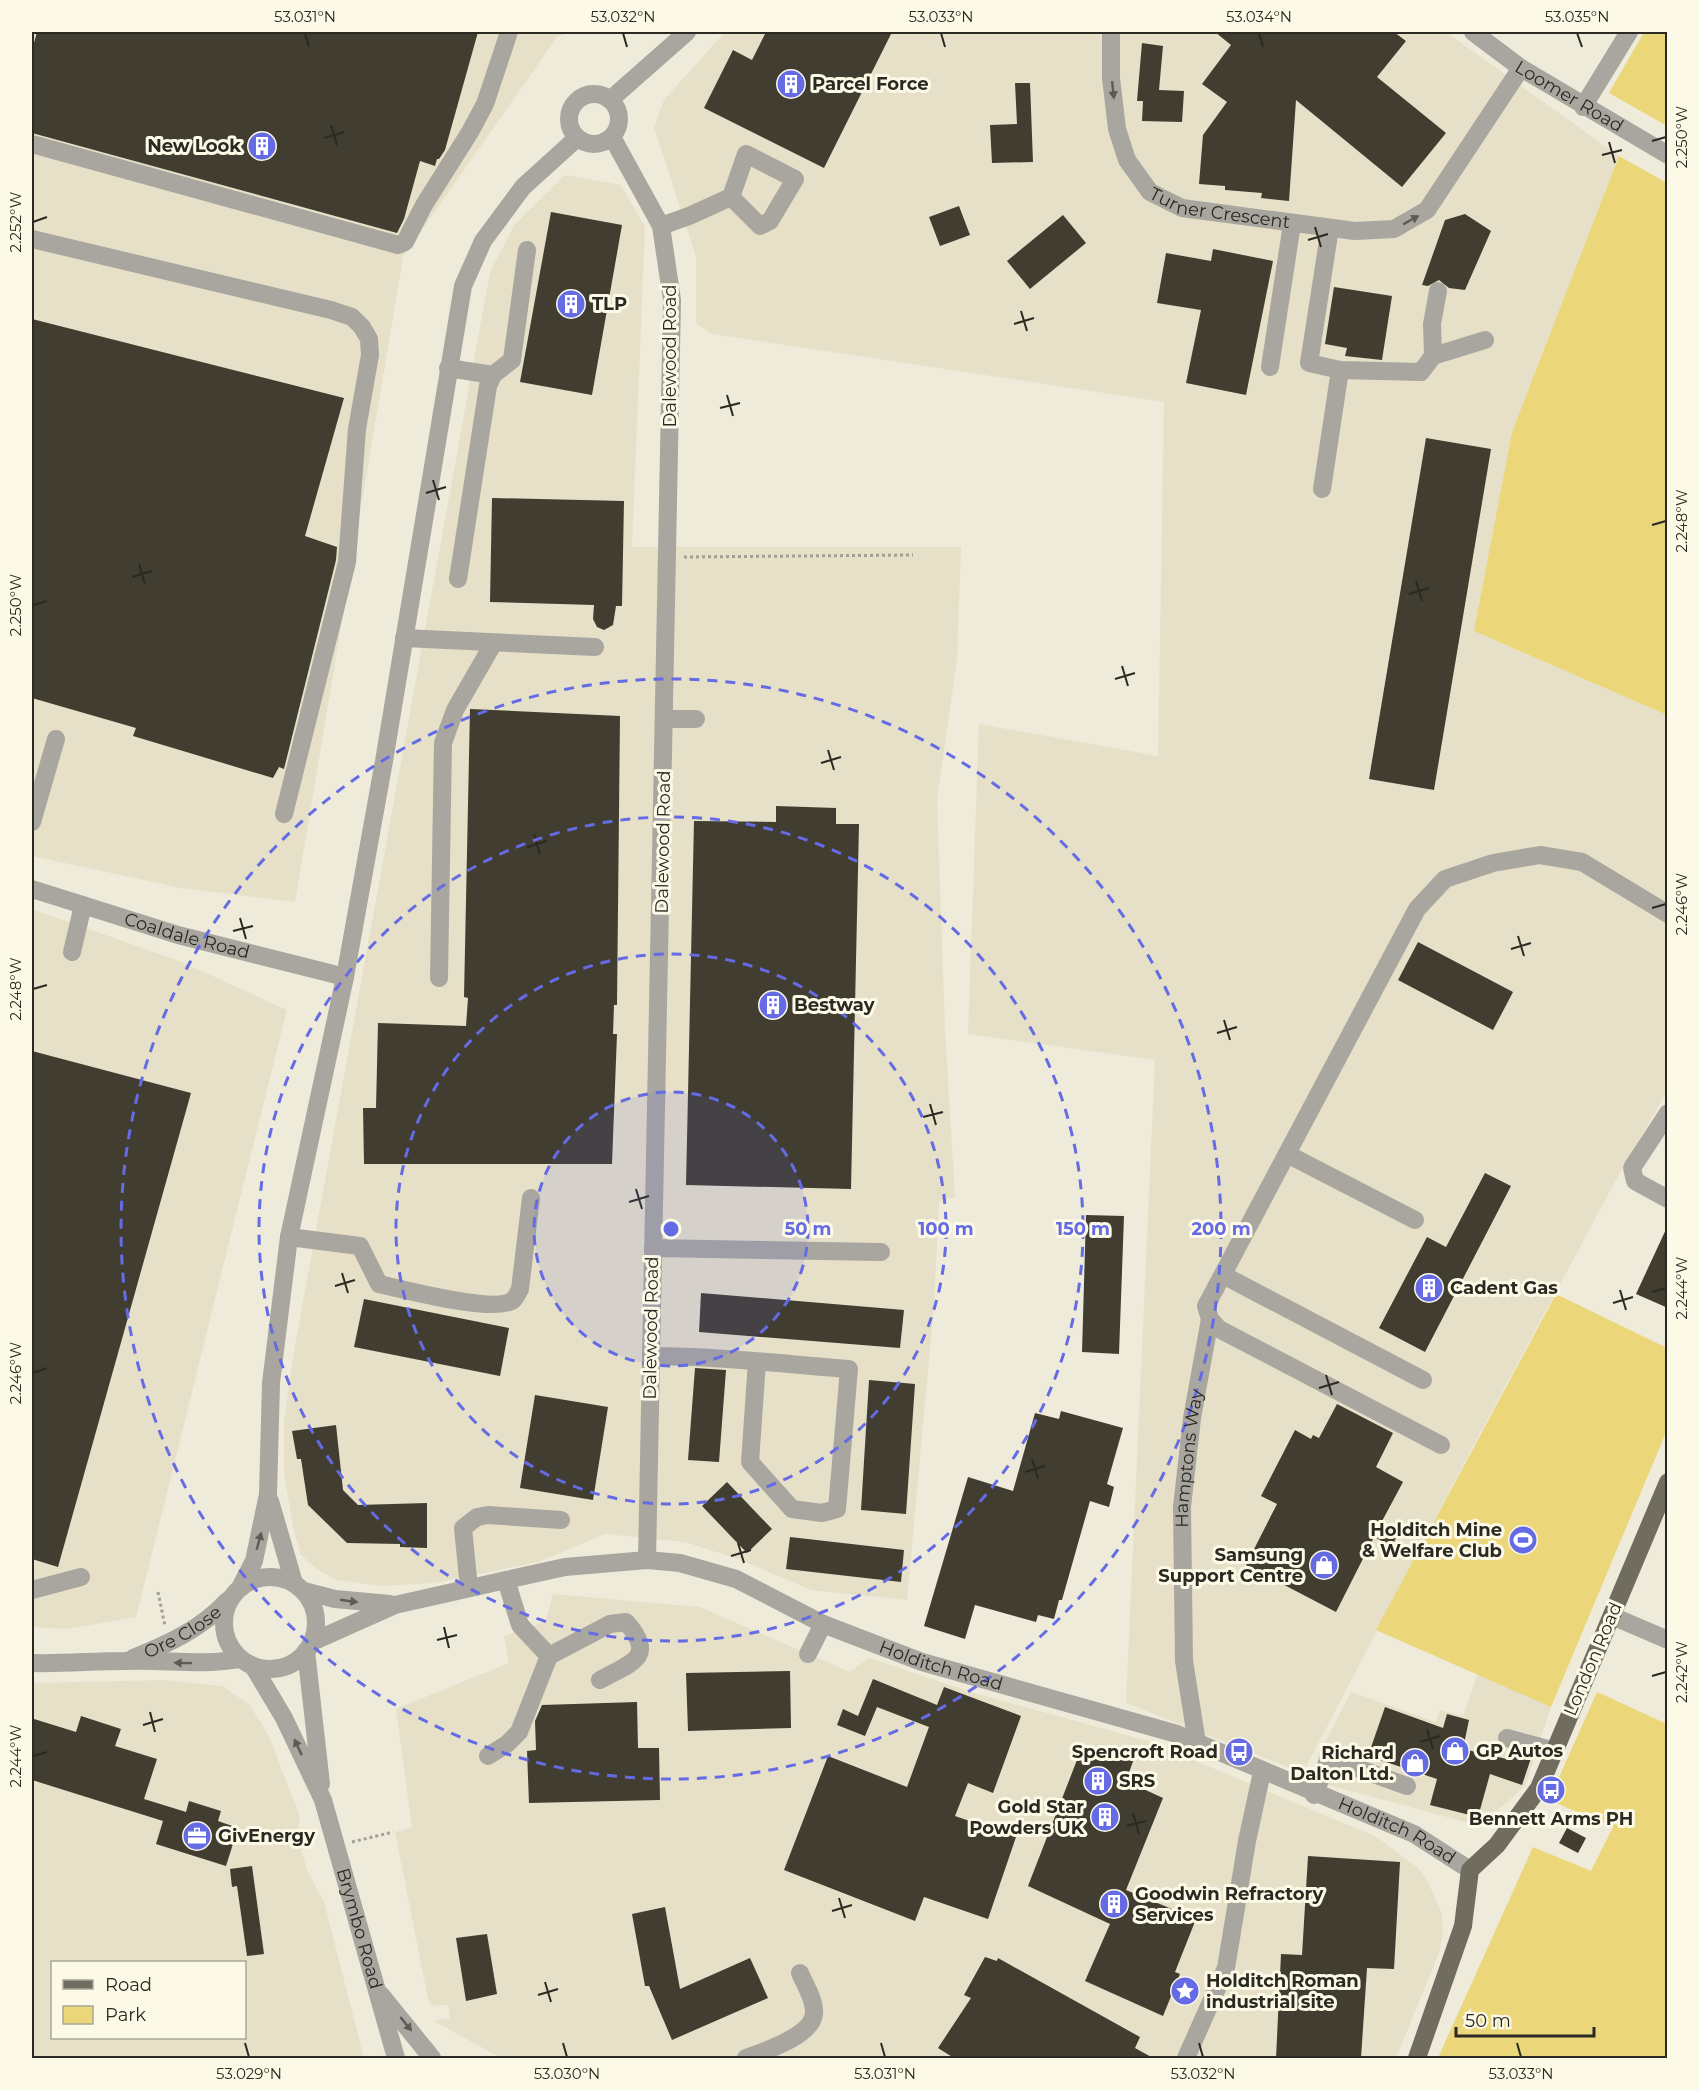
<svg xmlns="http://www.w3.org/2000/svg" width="1699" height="2090" viewBox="0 0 1699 2090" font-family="Montserrat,sans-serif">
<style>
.built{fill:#e5e0c7;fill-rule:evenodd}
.green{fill:#ebd679}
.building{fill:#413d30}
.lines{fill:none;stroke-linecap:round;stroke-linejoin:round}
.path{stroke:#a29f92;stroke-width:3;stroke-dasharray:3 3;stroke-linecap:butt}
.minor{stroke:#a8a69f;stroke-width:18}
.major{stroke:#706d60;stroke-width:18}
.oneway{fill:#5c5b54}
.ticks{fill:none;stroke:#2a2922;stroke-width:2}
.ring{fill:none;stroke:#646be4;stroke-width:3;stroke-dasharray:10 8}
.labels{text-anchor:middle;stroke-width:6;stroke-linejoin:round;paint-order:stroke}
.poi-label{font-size:18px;font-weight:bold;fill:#2a2922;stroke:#fcf9e7;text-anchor:start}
.street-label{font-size:18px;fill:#2a2922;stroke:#fcf9e7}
.centre{fill:#646be4;stroke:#fcf9e7;stroke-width:3}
.ring-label{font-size:18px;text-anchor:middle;font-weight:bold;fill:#646be4;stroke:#fcf9e7;stroke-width:6;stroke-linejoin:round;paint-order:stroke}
.neatline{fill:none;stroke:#2a2922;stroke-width:2}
.ticks-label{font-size:15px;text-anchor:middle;fill:#2a2922}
</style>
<rect width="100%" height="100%" fill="#efebda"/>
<path class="built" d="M32,32H572L557,37L403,257L295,902L181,888L32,856Z
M725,32H1446L1619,156L1512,432L1474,631L1667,715V1091L1616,1180L1471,1450L1303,1773L1126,1703L1155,1060L968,1034L979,724L1158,756L1164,402L712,334L696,323V257L654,127L664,100Z
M565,175L621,185L645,227L632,547H961L957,659L937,800L945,1030L955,1197L939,1201L934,1305L907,1600L811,1590L738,1559L685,1542L605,1534L538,1562L436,1583L381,1586L336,1580L318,1570L301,1555L293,1527L284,1473V1422L293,1357L490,272L515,224Z
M32,909L182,962L287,1010L136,1617L67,1629L32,1627Z
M553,1594L700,1607L850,1672L869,1658L974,1693L1148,1741L1377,1837L1418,1868L1427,1880L1442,1914L1443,1932L1439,1953L1396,2058H501L434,2021L450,2018L448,2005L432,2006L428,1999L395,1832L412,1828L396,1709L509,1663L504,1636L546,1621Z
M1478,1673L1551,1707L1525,1786L1480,1826L1325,1784L1324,1759L1317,1757L1351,1692L1436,1722L1440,1710L1463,1716Z
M166,1680L222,1686L249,1704L269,1736L300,1817L297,1834L302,1853L308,1872L324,1902L364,2058H32V1683ZM52,1962H244V2038H52Z"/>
<path class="green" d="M1644,32H1667V126L1609,93Z
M1619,156L1667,183V715L1474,631L1512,432Z
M1556,1294L1667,1348V1430L1551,1707L1376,1630Z
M1597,1692L1667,1724V2058H1438L1533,1847L1591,1871L1613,1827L1549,1800Z"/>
<path class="building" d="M37,32H478L445,150L439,159H437L435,166L420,161L404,219L397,233L32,133V50Z
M766,32H892L824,168L704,108L733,50L752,60Z
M1215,32H1394L1406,41L1377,77L1446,133L1402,187L1296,100L1289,201L1261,198L1262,193L1225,190V186L1199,184L1203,135L1227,102L1202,84L1231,45Z
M1142,43L1163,46L1159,90L1184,91L1182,122L1142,121L1143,101H1137Z
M1015,83H1030L1033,162L992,163L990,125L1017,124Z
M959,206L970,235L940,246L929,217Z
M551,212L622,225L592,395L520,382Z
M1465,214L1491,231L1465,290L1449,288L1439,280L1428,286L1422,285L1445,220Z
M1063,215L1086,243L1030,289L1007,261Z
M1213,249L1273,261L1246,395L1186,383L1201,310L1157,303L1166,253L1211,261Z
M1334,287L1392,296L1382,360L1345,356L1347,348L1325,344Z
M32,319L344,398L305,536L337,547L336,560L284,769L279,767L273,778L133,736L136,728L32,698Z
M1426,438L1491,449L1434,790L1369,779Z
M492,498L624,501L622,606H616L613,625L604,630L597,627L593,619L594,605L490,602Z
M470,709L620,716L617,1005H614L613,1034H617L612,1164H364L363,1108H376L378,1023L466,1026L468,998L464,997Z
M776,806L836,808V824H859L851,1189L686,1185L694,821L776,822Z
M1418,942L1513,992L1493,1030L1398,980Z
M32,1051L191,1093L58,1567L32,1559Z
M1485,1173L1511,1186L1425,1352L1379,1328L1427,1237L1446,1247Z
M1086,1215L1124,1216L1119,1354L1082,1352Z
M1668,1225V1308L1636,1294Z
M701,1293L904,1310L900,1348L699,1332Z
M364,1299L509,1328L500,1376L354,1347Z
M695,1368L726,1370L719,1462L688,1460Z
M869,1380L915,1384L906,1514L861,1510Z
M535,1395L608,1407L593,1500L520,1488Z
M1337,1404L1393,1433L1376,1467L1403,1482L1381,1523L1399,1532L1392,1546L1374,1537L1336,1612L1246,1565L1277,1504L1261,1496L1295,1430L1311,1439L1313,1435L1319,1438Z
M1061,1411L1123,1428L1107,1484L1114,1487L1109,1507L1090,1501L1062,1600H1059L1054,1619L1038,1615L1036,1622L975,1605L965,1639L924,1626L968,1477L1013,1491L1035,1413L1059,1419Z
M336,1425L343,1490L358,1505L427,1503V1548L400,1547V1544L347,1543L308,1505L301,1459H297L292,1431Z
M727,1482L772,1529L747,1553L702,1506Z
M790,1537L904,1550L901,1582L786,1569Z
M790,1671L791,1728L688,1731L686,1673Z
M873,1679L937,1705L944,1687L1021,1716L993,1793L968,1783L955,1816L1016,1837L988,1919L924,1897L915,1921L784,1870L828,1756L907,1787L929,1727L877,1707L865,1736L837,1725L843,1709L858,1716Z
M637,1702L638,1748H659L660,1800L529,1803L527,1751L536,1750L535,1721L542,1705Z
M1385,1707L1443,1728L1447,1714L1469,1720L1463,1749L1511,1760L1513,1752L1531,1758L1522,1785L1490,1774L1478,1817L1430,1805L1437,1779L1368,1756Z
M81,1716L121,1729L115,1746L157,1759L144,1799L186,1812L189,1801L221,1811L218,1821L238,1828L226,1866L156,1844L163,1821L32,1780V1727L34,1719L76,1732Z
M1109,1745L1136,1753L1126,1781L1163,1798L1126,1890L1196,1919L1175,1972L1180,1974L1163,2016L1085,1981L1110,1924L1028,1886L1077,1760Z
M1567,1828L1586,1838L1578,1853L1559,1843Z
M1308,1856L1400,1862L1394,1969L1367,1968L1361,2058H1276L1281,1954L1302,1955Z
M252,1866L264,1954L247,1956L237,1886L232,1887L230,1869Z
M665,1907L680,1989L750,1958L768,1998L672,2040L649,1986H645L632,1914Z
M487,1934L497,1994L466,2001L456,1938Z
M985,1957L997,1961L998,1958L1140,2037L1135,2048L1153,2058H954L938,2048L971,1998L964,1995Z"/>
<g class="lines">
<path class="path" d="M684,557L913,555
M158,1592L165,1626
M352,1842L393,1832"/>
<g class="minor">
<path id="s1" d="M1111,32V78L1117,129L1127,160L1150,192L1182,208L1355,231L1394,229L1427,210L1521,68"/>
<path id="s2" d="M1473,32L1521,68L1668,155"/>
<circle cx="594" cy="119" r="25"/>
<path d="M611,99L687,32"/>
<path d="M1583,107L1629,32"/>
<path d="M612,137L661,226L672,300L647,1560"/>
<path d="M32,144L398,245L405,242L424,205L470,132L485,104L509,32"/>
<path d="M661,226L689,216L731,197L746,154L795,179L770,221L760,226L731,197"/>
<path d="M1330,228L1309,363L1340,370L1421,372L1433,356L1485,340"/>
<path d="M32,239L331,310L352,317L362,327L369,339L370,355L357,429L347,562L284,814"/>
<path d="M1433,356L1432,324L1438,291"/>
<path d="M1270,367L1292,224"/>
<path d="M448,368L493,375"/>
<path d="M1322,489L1340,370"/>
<path d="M458,579L488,386L493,375L512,360L527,250"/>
<path d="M404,638L595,647"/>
<path d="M665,719H696"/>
<path d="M32,822L56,739"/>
<path id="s3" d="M32,889L178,935L345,977"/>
<path d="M72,952L83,905"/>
<path d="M439,978L443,743L455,710L493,644"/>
<path d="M1668,1113L1632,1168L1635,1181L1668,1199"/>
<path d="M1287,1154L1415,1220"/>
<path d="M289,1237L360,1246L379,1284C402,1289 496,1314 513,1300C516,1298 518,1292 520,1289L531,1198"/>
<path d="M653,1248L881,1252"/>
<path d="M1223,1275L1423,1380"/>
<path d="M651,1356C717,1356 783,1364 849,1369L837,1509L822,1513L792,1509L750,1462L757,1362"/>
<path d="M1441,1445L1219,1329L1210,1319L1206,1306L1417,909L1445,879L1493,863L1540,855L1582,862L1668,914"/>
<path d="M270,1501L294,1583"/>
<circle cx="270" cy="1623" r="46"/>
<path d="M506,1580L520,1625L549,1656"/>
<path d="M241,1586L254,1561L268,1494L271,1383L289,1237L345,977L384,761L463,286L483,241L523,187L577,138"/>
<path d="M469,1588L463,1528L477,1517L488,1515L561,1520"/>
<path d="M32,1590L81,1577"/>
<path d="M304,1591L335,1599L390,1604"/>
<path d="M1612,1616L1668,1640"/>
<path id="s4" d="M312,1642L395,1605L506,1580L565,1567L647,1560L680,1563L736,1579L823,1624L922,1662L1177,1734L1414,1834L1470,1870"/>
<path d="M306,1651L321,1784"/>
<path d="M808,1654L823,1624"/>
<path id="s5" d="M133,1658C168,1644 201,1629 227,1601"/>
<path d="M32,1663C63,1664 93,1661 124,1661C164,1659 202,1666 240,1659"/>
<path id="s6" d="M253,1666L284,1718L323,1800L396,2058"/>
<path d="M1507,1738L1555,1751"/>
<path id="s7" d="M1197,1743L1184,1661L1182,1507L1192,1418L1210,1319"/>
<path d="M488,1756L507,1744L519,1732L549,1656L610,1624L626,1622C658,1658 630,1663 600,1680"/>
<path d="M1314,1795L1329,1758L1407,1786"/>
<path d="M381,1995L432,2058"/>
<path d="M746,2058C765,2051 813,2036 814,2013C815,2000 805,1985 800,1973"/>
<path d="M1186,2058L1226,1968L1247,1841L1262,1772"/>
</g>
<path class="major" d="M1417,2058L1463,1926L1470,1870L1497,1845L1539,1788L1668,1482"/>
</g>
<defs><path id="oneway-solid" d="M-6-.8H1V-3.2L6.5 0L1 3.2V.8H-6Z" transform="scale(1.5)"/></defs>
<g class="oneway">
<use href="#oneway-solid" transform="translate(1113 90) rotate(84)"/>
<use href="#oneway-solid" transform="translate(1411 220) rotate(-29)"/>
<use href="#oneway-solid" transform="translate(259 1541) rotate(-75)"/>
<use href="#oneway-solid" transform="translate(349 1601) rotate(8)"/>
<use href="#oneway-solid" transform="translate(183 1663) rotate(-179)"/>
<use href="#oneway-solid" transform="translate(298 1747) rotate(-115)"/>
<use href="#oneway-solid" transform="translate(406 2024) rotate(51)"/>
</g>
<path class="ticks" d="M305,33L309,47M623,33L627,47M941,33L945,47M1259,33L1263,47M1577,33L1582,47M331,125L337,145M324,138L344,132M1652,141L1666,137M1609,142L1615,163M1602,155L1622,150M33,222L47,217M1315,227L1321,247M1308,240L1328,234M1021,311L1027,331M1014,324L1034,318M727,395L733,416M720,408L740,403M433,480L439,500M426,493L446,487M1652,525L1666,521M139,564L145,584M132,577L152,571M1416,581L1422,601M1409,594L1429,588M33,605L47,601M1122,666L1128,686M1115,679L1135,673M828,750L834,770M821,763L841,757M534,834L540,854M527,847L547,841M1652,908L1666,904M240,918L246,939M233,931L253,926M1518,936L1524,956M1511,949L1531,943M33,989L47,985M1224,1020L1230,1040M1217,1033L1237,1027M930,1104L936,1125M923,1117L943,1112M636,1189L642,1209M629,1202L649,1196M342,1273L348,1293M335,1286L355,1280M1620,1290L1626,1310M1652,1292L1666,1288M1613,1303L1633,1297M33,1373L47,1368M1326,1375L1332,1395M1319,1388L1339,1382M1032,1459L1038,1479M1025,1472L1045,1466M738,1543L744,1563M731,1556L751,1550M444,1627L449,1648M437,1640L457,1635M1652,1676L1666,1672M150,1712L155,1732M143,1725L163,1719M1427,1729L1433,1749M1420,1742L1440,1736M33,1756L47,1752M1133,1813L1139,1834M1126,1826L1146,1821M839,1898L845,1918M832,1911L852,1905M545,1982L551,2002M538,1995L558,1989M245,2043L249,2057M563,2043L567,2057M881,2043L885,2057M1199,2043L1203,2057M1517,2043L1521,2057"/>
<circle cx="671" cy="1229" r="137" fill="#646be4" fill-opacity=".12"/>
<g class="ring">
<circle cx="671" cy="1229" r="137"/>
<circle cx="671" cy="1229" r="275"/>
<circle cx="671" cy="1229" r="412"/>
<circle cx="671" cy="1229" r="550"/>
</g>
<defs>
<g id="building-disc" transform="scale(1.5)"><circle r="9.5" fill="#646be4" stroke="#fcf9e7"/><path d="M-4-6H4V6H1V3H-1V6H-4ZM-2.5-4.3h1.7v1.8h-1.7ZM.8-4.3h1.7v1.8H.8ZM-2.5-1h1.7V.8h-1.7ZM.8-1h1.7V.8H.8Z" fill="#fff"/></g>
<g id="stadium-disc" transform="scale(1.5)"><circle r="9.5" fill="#646be4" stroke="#fcf9e7"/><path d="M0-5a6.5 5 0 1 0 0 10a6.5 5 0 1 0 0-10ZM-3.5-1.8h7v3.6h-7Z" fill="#fff"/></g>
<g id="shop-disc" transform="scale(1.5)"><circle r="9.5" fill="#646be4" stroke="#fcf9e7"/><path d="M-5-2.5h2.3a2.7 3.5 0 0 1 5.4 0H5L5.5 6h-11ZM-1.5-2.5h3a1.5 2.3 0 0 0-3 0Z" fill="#fff"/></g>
<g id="bus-disc" transform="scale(1.5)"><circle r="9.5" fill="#646be4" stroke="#fcf9e7"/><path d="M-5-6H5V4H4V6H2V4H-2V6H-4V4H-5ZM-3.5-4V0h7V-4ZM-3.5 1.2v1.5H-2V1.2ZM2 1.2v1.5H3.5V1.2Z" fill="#fff"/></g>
<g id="office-disc" transform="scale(1.5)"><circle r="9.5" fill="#646be4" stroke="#fcf9e7"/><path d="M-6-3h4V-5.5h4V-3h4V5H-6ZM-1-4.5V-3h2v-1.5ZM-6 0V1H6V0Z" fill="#fff"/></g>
<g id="sight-disc" transform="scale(1.5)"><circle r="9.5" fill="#646be4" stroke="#fcf9e7"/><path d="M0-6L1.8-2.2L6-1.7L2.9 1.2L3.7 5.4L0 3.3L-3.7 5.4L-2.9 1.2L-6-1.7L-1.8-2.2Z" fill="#fff"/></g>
</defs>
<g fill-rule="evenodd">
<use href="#building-disc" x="791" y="84"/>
<use href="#building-disc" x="262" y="146"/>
<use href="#building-disc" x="571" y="304"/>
<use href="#building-disc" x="773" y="1005"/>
<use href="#building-disc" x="1429" y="1288"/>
<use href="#stadium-disc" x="1523" y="1540"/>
<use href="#shop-disc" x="1324" y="1565"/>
<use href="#shop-disc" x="1455" y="1751"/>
<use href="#bus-disc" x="1239" y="1752"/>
<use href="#shop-disc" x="1415" y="1763"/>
<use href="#building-disc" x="1098" y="1781"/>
<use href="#bus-disc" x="1551" y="1790"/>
<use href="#building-disc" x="1105" y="1817"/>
<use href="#office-disc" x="197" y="1836"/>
<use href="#building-disc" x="1114" y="1904"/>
<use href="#sight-disc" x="1185" y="1991"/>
</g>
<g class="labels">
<g class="poi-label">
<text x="812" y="90">Parcel Force</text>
<text x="241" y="152" text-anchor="end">New Look</text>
<text x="592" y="310">TLP</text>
<text x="794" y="1011">Bestway</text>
<text x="1450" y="1294">Cadent Gas</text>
<text x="1502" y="1536" text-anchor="end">Holditch Mine<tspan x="1502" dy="21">&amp; Welfare Club</tspan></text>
<text x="1303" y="1561" text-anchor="end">Samsung<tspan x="1303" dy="21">Support Centre</tspan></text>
<text x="1476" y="1757">GP Autos</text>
<text x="1218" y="1758" text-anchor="end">Spencroft Road</text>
<text x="1394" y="1759" text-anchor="end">Richard<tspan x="1394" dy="21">Dalton Ltd.</tspan></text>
<text x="1119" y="1787">SRS</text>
<text x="1084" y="1813" text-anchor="end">Gold Star<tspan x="1084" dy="21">Powders UK</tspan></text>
<text x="1551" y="1825" text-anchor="middle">Bennett Arms PH</text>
<text x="218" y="1842">GivEnergy</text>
<text x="1135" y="1900">Goodwin Refractory<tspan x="1135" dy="21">Services</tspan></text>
<text x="1206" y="1987">Holditch Roman<tspan x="1206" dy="21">industrial site</tspan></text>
</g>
<g class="street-label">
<text dy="6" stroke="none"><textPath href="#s2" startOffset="116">Loomer Road</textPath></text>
<text dy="6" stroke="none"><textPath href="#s1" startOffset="242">Turner Crescent</textPath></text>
<text transform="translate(670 356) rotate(-90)" y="6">Dalewood Road</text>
<text transform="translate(663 842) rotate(-89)" y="6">Dalewood Road</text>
<text dy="6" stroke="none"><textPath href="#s3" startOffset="162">Coaldale Road</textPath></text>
<text transform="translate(651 1328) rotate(-89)" y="6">Dalewood Road</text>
<text dy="6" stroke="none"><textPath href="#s7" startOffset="286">Hamptons Way</textPath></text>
<text dy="6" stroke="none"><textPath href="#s5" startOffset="56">Ore Close</textPath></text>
<text transform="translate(1593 1659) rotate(-67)" y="6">London Road</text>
<text dy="6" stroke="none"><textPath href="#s4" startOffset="662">Holditch Road</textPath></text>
<text dy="6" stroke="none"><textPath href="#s4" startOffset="1148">Holditch Road</textPath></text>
<text dy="6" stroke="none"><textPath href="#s6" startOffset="285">Brymbo Road</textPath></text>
</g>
</g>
<circle cx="671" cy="1229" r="9" class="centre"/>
<g class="ring-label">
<text x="808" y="1235">50 m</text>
<text x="946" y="1235">100 m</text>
<text x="1083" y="1235">150 m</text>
<text x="1221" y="1235">200 m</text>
</g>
<rect width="1699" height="2090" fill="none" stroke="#fcf9e7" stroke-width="66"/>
<rect x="51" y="1961" width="195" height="78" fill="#fcf9e7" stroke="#a8a698" stroke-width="1.5"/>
<rect x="63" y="1980" width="30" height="9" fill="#706d60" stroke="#a8a698" stroke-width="1.5"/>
<text x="105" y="1991" font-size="18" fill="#2a2922">Road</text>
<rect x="63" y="2006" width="30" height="18" fill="#ebd679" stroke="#a8a698" stroke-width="1.5"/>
<text x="105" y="2021" font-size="18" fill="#2a2922">Park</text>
<path d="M1456 2027v9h138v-9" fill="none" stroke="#2a2922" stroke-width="3"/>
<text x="1465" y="2027" font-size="18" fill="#2a2922" stroke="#fcf9e7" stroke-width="4.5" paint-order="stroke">50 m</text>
<rect x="33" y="33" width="1633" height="2024" class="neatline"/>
<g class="ticks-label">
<text x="305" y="22">53.031°N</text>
<text x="623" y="22">53.032°N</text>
<text x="941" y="22">53.033°N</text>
<text x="1259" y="22">53.034°N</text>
<text x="1577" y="22">53.035°N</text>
<text transform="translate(1682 137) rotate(-90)" y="5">2.250°W</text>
<text transform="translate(16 222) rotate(-90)" y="5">2.252°W</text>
<text transform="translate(1682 521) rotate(-90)" y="5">2.248°W</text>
<text transform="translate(16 605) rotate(-90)" y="5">2.250°W</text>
<text transform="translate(1682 904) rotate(-90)" y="5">2.246°W</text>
<text transform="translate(16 989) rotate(-90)" y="5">2.248°W</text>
<text transform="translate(1682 1288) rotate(-90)" y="5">2.244°W</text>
<text transform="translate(16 1373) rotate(-90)" y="5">2.246°W</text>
<text transform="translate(1682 1672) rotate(-90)" y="5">2.242°W</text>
<text transform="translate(16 1756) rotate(-90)" y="5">2.244°W</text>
<text x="249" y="2079">53.029°N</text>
<text x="567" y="2079">53.030°N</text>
<text x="885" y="2079">53.031°N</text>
<text x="1203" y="2079">53.032°N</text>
<text x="1521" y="2079">53.033°N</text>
</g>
</svg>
